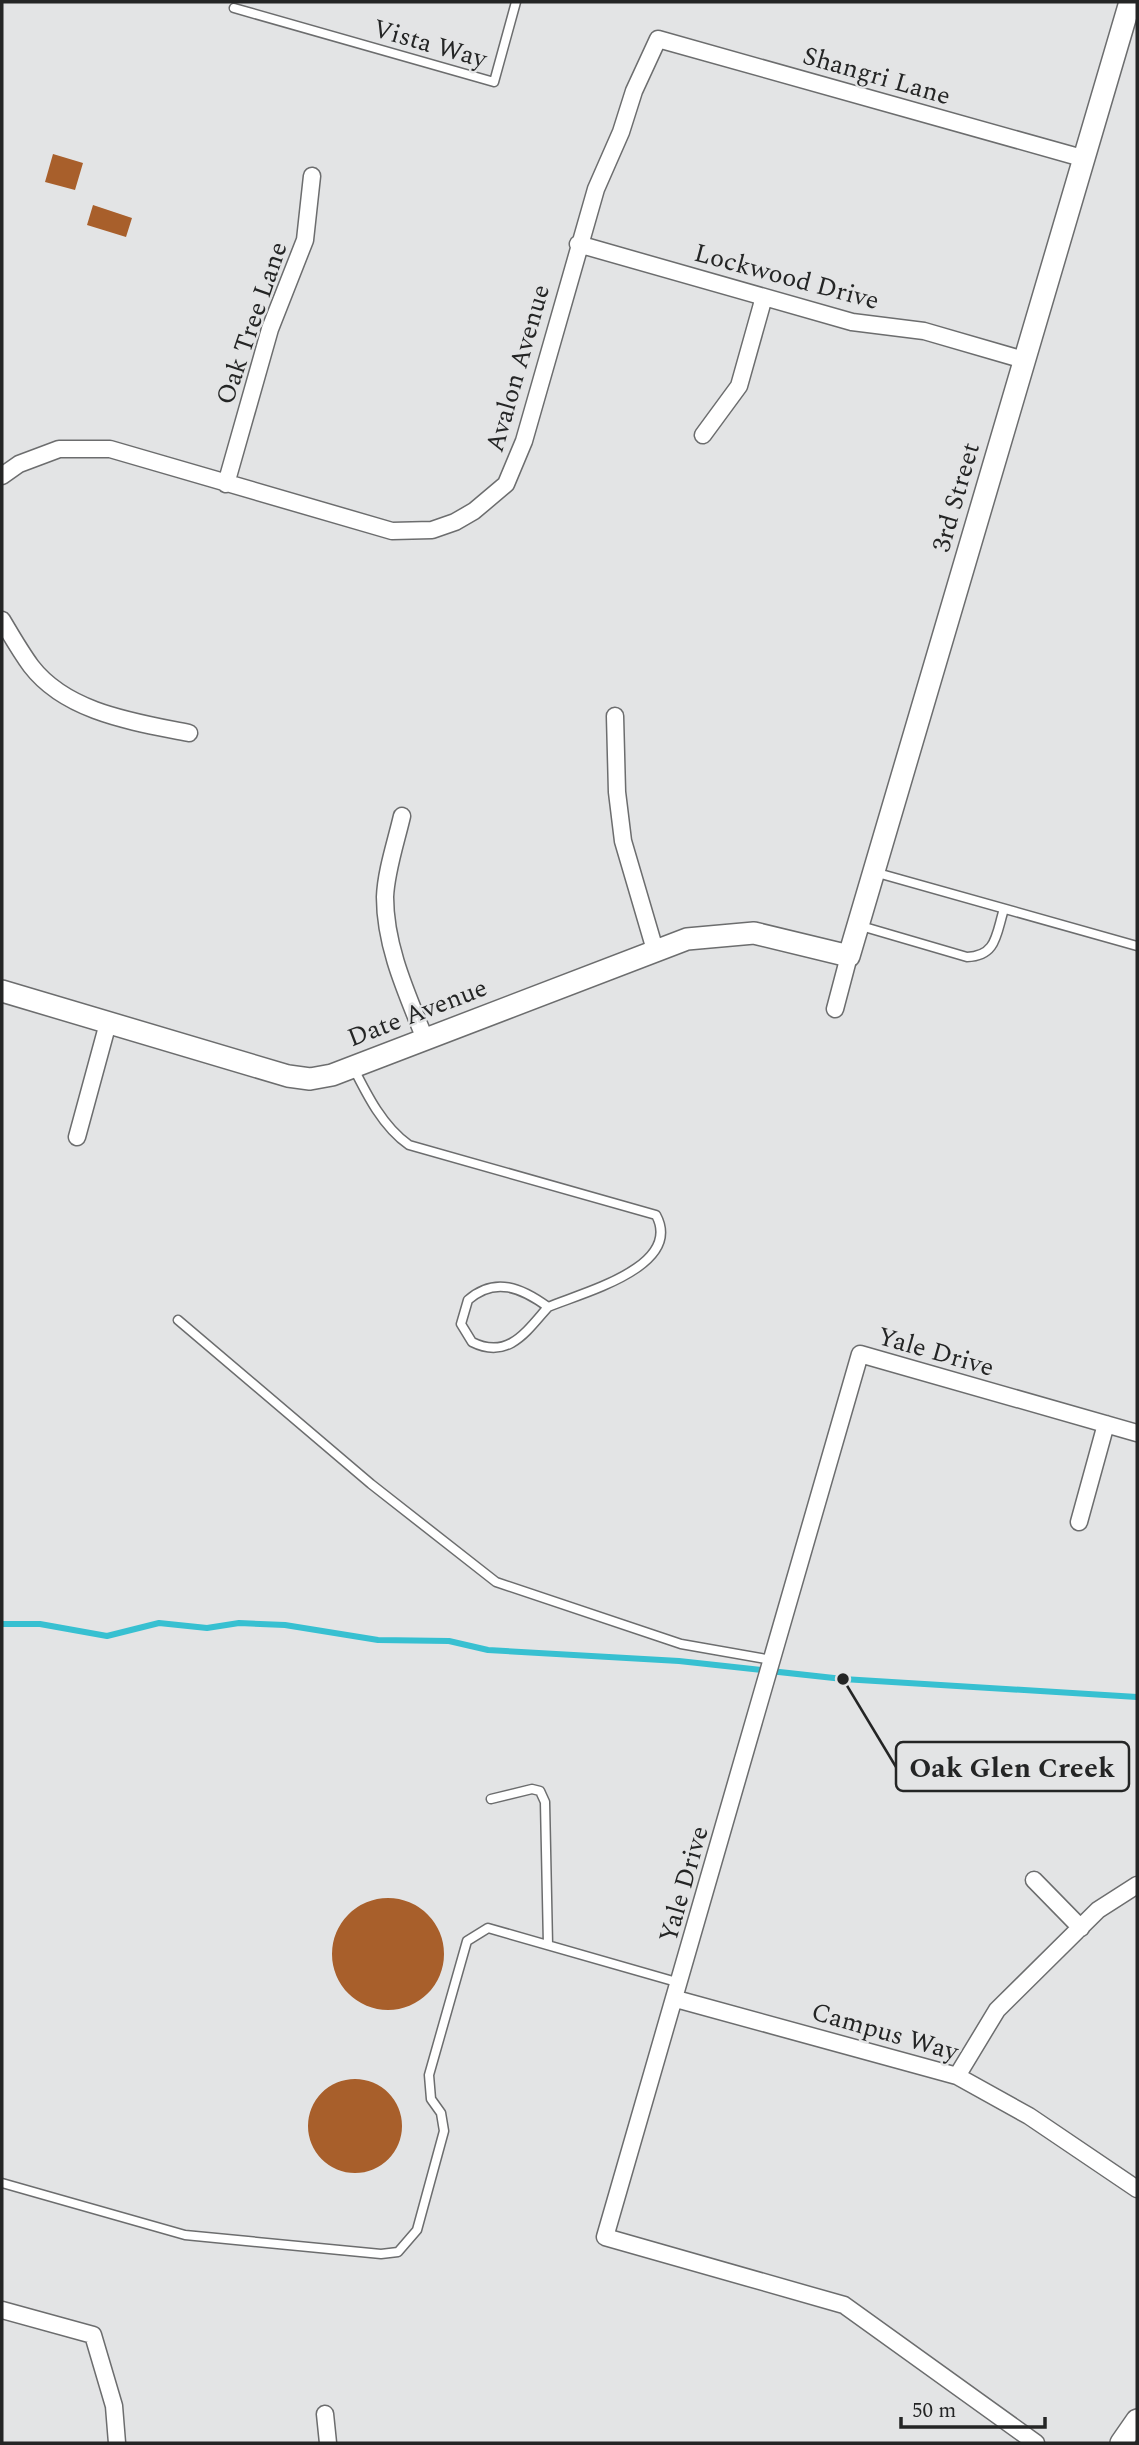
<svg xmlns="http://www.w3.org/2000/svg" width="1139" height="2445" viewBox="0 0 1139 2445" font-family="Spectral,serif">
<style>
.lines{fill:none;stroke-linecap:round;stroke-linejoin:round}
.stream{stroke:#37c0d1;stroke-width:6}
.building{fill:#a85f2b}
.service-casing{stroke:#6c6d6e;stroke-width:11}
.minor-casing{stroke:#6c6d6e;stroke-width:19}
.tertiary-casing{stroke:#6c6d6e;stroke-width:24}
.service{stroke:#fff;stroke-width:8}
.minor{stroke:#fff;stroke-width:16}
.tertiary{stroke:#fff;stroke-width:21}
.labels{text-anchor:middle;stroke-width:5;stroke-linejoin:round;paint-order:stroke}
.street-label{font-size:26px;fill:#242525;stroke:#e3e4e5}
.leader{fill:none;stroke:#242525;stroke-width:2.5}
.callout-dot{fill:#242525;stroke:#e3e4e5;stroke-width:2.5}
.callout{fill:#e3e4e5;stroke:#242525;stroke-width:2.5}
.callout-label{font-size:28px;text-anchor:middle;font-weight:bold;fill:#242525}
</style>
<rect width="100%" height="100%" fill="#e3e4e5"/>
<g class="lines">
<path class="stream" d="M2,1624H40L107,1636L159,1623L207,1628L239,1623L285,1625L378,1640L449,1641L488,1650L679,1661L843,1679L1137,1697"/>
</g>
<path class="building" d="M53,154L83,163L75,190L45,182Z
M93,205L132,218L126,237L87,225Z
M332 1954a56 56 0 1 1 112 0a56 56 0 1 1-112 0Z
M308 2126a47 47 0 1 1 94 0a47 47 0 1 1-94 0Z"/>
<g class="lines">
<g class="service-casing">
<path id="service" d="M234,8L494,82L516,2
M874,872L1137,946
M861,926L967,957C997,956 996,934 1004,909
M353,1067C367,1095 383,1127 409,1145L656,1215C684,1267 581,1293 548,1307C522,1288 495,1276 468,1300L461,1324L472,1342C508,1360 526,1332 548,1307
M178,1320L371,1484L496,1582L681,1644L772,1660
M491,1799L532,1789L540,1791L545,1802L548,1945
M2,2183L185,2235L381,2254L398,2252L417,2230L444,2131L441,2113L431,2099L429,2075L467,1941L488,1928L680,1983"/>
</g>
<g class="minor-casing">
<path id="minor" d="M578,244L852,322L924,331L1024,360
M703,435L739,386L764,297
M2,476L19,464L59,449H110L392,531L432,530L455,522L474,511L506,484L524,441L596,189L621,132L634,91L658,39L1082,158
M226,484L270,329L305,240L312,176
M2,620C11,635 20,651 31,666C67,713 135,722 189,733
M615,716L617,792L623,841L655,950
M402,816C396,842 386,871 385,897C385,947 407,994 425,1039
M835,1009L849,956
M77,1137L108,1023
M1079,1522L1106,1424
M1034,1880L1081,1928
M676,1999L957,2076L1029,2116L1137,2189
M957,2076L997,2010L1098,1910L1137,1885
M2,2310L93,2335L114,2406L117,2443
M325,2414L328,2443
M1036,2443L844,2305L605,2237L860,1354L1137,1433"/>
</g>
<g class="tertiary-casing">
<path id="tertiary" d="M2,991L288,1076L310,1079L332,1075L687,939L754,933L849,956L1130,2
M1121,2443L1137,2420"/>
</g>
<use href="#service" class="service"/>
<use href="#minor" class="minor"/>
<use href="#tertiary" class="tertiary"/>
</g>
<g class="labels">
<g class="street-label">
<text transform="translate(430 43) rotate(16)" y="9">Vista Way</text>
<text transform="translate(877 75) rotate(16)" y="9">Shangri Lane</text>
<text transform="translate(787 276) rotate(15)" y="9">Lockwood Drive</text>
<text transform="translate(251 323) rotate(-71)" y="9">Oak Tree Lane</text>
<text transform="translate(517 368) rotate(-74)" y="9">Avalon Avenue</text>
<text transform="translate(955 497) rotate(-74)" y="9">3rd Street</text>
<text transform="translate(417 1012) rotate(-21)" y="9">Date Avenue</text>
<text transform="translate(936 1351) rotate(16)" y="9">Yale Drive</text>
<text transform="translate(683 1884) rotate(-74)" y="9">Yale Drive</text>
<text transform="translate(885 2031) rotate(16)" y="9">Campus Way</text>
</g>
</g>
<path class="leader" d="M843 1679L896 1767"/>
<circle class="callout-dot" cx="843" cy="1679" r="7"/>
<rect class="callout" x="896" y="1742" width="233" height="49" rx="7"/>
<g class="callout-label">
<text x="1012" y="1777">Oak Glen Creek</text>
</g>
<rect width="1139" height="2445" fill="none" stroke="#242525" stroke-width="7"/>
<path d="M901 2417v10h144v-10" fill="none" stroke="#242525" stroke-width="3.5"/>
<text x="912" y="2417" font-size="21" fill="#242525" stroke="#e3e4e5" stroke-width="5" paint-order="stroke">50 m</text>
</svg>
